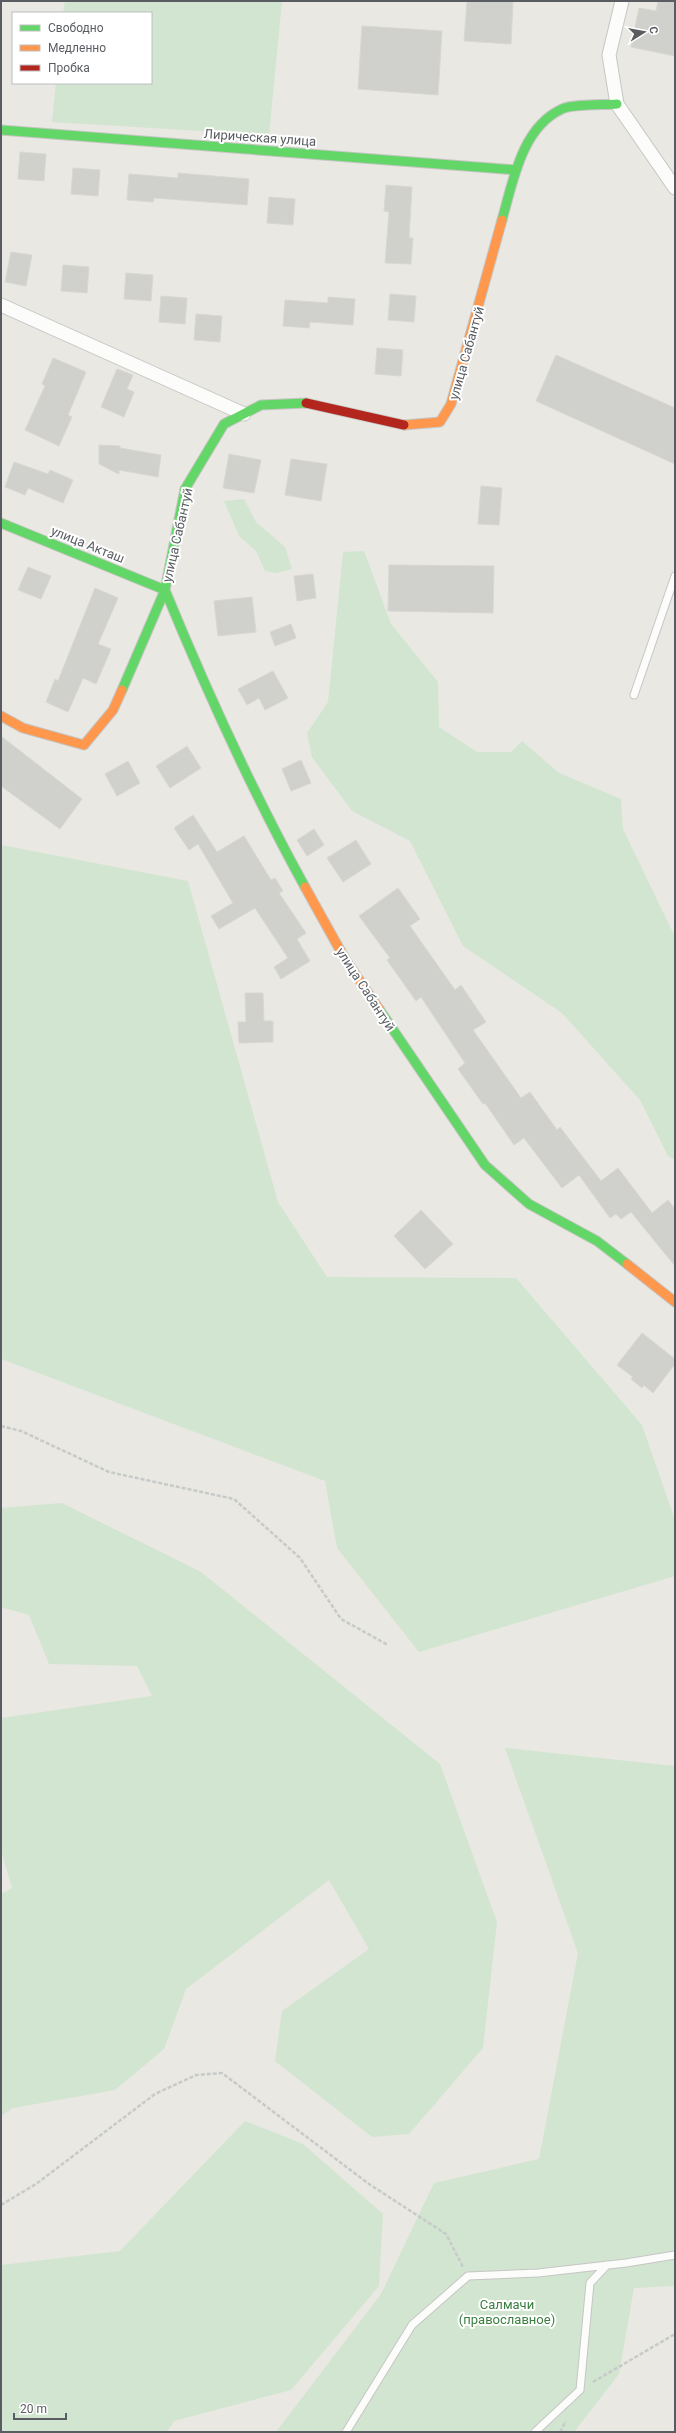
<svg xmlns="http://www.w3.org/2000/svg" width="676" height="2433" viewBox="0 0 676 2433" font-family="Roboto,sans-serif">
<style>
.green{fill:#d2e5d0}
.building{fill:#d0d0cd;stroke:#d8d7d2}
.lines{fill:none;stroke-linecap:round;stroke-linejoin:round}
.lane-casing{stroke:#c6c6c5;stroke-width:9}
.street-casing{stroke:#c6c6c5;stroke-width:15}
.fast-casing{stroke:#c5c5c3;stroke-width:11}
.slow-casing{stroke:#c5c5c3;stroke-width:11}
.jam-casing{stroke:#c5c5c3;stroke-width:11}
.path{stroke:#c6cbc9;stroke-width:2.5;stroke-dasharray:4 2;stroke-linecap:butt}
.lane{stroke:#fcfcfb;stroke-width:7}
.street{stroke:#fcfcfb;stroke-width:13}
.fast{stroke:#63d668;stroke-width:9}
.slow{stroke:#ff974d;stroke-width:9}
.jam{stroke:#b3261e;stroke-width:9}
.labels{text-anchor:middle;stroke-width:4;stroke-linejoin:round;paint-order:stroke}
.street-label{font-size:13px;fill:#595c61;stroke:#fff}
.park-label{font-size:13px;fill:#3a7f40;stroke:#fff}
</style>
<rect width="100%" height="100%" fill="#e9e8e3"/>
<path class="green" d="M65,1H282L269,135L52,122L56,83H151V13H63Z
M244,499L256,522L285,547L292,569L277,573L265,571L256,551L239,536L224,501Z
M364,551L391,624L438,682L439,727L477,752H511L522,741L559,773L621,799L623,829L675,937V1160L668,1156L640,1100L562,1013L463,946L410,841L352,811L312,757L307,733L328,702L343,552Z
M1,845L188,881L278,1202L327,1277L516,1278L642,1425L675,1520V1576L419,1652L337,1548L325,1481L1,1359Z
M62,1503L201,1572L440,1764L497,1922L483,2048L409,2134L372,2137L275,2061L282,2011L369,1949L329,1880L186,1989L164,2049L115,2090L13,2108L1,2116V1894L12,1888L1,1851V1718L152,1696L137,1666L49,1664L29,1615L1,1607V1508Z
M505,1748L675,1766V2286L634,2288L619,2374L574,2432H276L381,2294L434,2183L539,2159L578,1953Z
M245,2121L303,2144L383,2214L379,2286L291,2390L174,2421L167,2432H1V2265L120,2251Z"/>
<path class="building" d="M467,1H513L511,44L464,41Z
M658,1H675V56L631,47L639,8L656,11Z
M362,26L442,31L438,95L358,89Z
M20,152L46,154L44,181L18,179Z
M73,168L100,170L98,196L71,194Z
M178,173L249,179L247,205L154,198L153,202L127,200L129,174L178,178Z
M386,185L412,187L409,238H413L411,264L385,263L389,212L384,211Z
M269,197L295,199L293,225L267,223Z
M11,252L32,255L26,286L5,282Z
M63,265L89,267L87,293L61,291Z
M126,273L153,275L151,301L124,299Z
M390,294L416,296L414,322L388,320Z
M161,296L187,298L185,324L159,322Z
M328,297L355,299L353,325L310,322L309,328L283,326L285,300L328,303Z
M196,314L222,316L220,342L194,340Z
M377,348L403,350L401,376L375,374Z
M556,355L675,408V464L536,401Z
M53,358L86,372L68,415L72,417L59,446L25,430L45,386L42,384Z
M117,369L133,375L127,389L134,392L124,417L101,407Z
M99,445L120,446V448L161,455L158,477L119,470V474L99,464Z
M229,454L261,460L254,493L223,488Z
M291,459L327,464L321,501L285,495Z
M14,462L48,474L50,470L73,480L63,503L28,488L25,495L5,487Z
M481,486L502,488L499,525L478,524Z
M389,565L494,566L493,613L388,611Z
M28,567L51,576L41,599L18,590Z
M313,574L316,598L297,601L294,576Z
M95,588L118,598L98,644L111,649L96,684L83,678L68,712L46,702L55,679L58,681Z
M252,597L256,632L218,636L214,601Z
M291,624L296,638L275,646L270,632Z
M273,671L288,698L265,710L259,698L247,705L238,689Z
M1,736L82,799L60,829L1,786Z
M187,746L201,768L170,788L156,766Z
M301,760L311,783L291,791L282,769Z
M128,761L140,783L117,796L105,774Z
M193,815L217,852L244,836L271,880L275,878L283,891L279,893L306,933L297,939L310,961L281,979L274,967L288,958L255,908L219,929L211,916L233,903L198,844L189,850L174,828Z
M314,829L324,845L307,856L297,840Z
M356,840L371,864L343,882L327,858Z
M398,888L420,919L410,926L455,990L461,985L486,1022L473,1030L521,1098L530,1092L557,1130L560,1127L601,1181L618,1168L652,1213L668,1200L675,1209V1266L631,1212L621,1219L616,1214L610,1218L579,1175L562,1188L524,1138L514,1145L485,1103L483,1104L458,1069L465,1063L421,997L416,1001L387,960L390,958L359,916Z
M245,993H263L264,1021H273V1042L239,1043L238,1022H246Z
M421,1210L453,1244L425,1269L394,1236Z
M642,1333L675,1359V1364L653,1393L644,1385L642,1388L631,1379L633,1377L617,1365Z"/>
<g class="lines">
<g class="lane-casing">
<path id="lane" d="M634,695L675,576
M346,2432L412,2325L468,2276L538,2273L626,2263L675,2255
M535,2432L580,2390L590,2283L607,2265"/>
</g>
<g class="street-casing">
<path id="street" d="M622,1L609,55L617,104L675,188
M1,305L244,414"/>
</g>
<g class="fast-casing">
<path id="fast" d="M1,130L516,170
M502,220C513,181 522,127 562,109C571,104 605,105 617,104
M1,523L165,590C207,692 252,791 305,887
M122,690L165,590L185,489L224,424L261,405L306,403
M379,1009L485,1165L529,1204L597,1241L627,1264"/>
</g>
<g class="slow-casing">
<path id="slow" d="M404,425L440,422L451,404L502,220
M1,716L23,728L84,745L113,710L122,690
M305,887L345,959L379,1009
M627,1264L675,1302"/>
</g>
<g class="jam-casing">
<path id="jam" d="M306,403L404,425"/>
</g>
<path class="path" d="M1,1426L21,1431L109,1472L234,1499L300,1558L341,1619L388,1645
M1,2205L36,2184L155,2094L196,2075L222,2073L369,2184L446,2234L463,2267
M593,2382L675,2334
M560,2432L566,2421"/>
<use href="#lane" class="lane"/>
<use href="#street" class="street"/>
<use href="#fast" class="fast"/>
<use href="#slow" class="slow"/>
<use href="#jam" class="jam"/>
</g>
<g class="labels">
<g class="street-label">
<text transform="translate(260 137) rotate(4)" y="5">Лирическая улица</text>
<text transform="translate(466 353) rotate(-74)" y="5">улица Сабантуй</text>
<text transform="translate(177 535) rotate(-77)" y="5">улица Сабантуй</text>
<text transform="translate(88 544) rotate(22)" y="5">улица Акташ</text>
<text transform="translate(366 989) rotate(57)" y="5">улица Сабантуй</text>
</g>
<g class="park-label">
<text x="507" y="2309">Салмачи<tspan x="507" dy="15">(православное)</tspan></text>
</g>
</g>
<rect width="676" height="2433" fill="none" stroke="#595c61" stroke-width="4"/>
<rect x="12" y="12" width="140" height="72" fill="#ffffff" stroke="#bdbec0"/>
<rect x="20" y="25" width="20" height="6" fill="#63d668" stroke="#bdbec0"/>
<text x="48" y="32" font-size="12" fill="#595c61">Свободно</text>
<rect x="20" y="45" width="20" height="6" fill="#ff974d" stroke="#bdbec0"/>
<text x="48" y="52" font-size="12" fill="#595c61">Медленно</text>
<rect x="20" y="65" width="20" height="6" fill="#b3261e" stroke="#bdbec0"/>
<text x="48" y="72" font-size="12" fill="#595c61">Пробка</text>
<g transform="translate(644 32) rotate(79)" stroke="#ffffff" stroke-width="3" paint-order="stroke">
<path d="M0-3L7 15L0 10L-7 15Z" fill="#595c61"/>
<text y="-6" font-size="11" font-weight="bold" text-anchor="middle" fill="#595c61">С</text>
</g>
<path d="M14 2413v6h52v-6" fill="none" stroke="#595c61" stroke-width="2"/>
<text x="20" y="2413" font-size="12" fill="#595c61" stroke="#ffffff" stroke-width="3" paint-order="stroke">20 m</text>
</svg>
